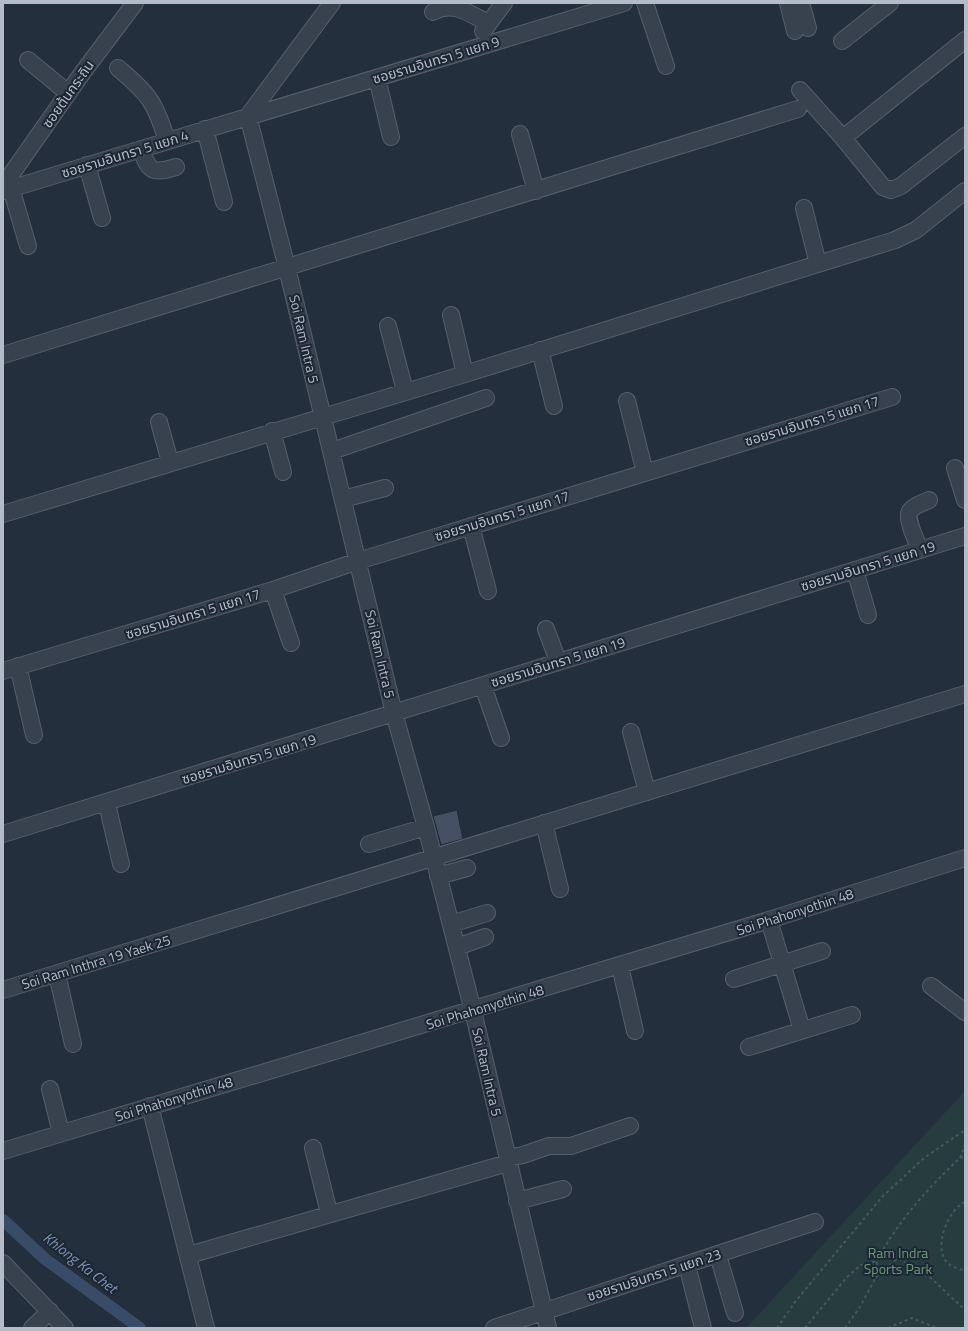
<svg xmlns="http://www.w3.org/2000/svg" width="968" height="1331" viewBox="0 0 968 1331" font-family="'Titillium Web','Noto Sans Thai',sans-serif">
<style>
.green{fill:#263c3f}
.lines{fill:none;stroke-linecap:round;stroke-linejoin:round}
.canal{stroke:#394c67;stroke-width:12}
.building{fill:#455162;stroke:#1f2835}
.minor-casing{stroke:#565f6c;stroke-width:18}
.path{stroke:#44595c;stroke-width:2;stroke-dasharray:3 3;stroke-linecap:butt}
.minor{stroke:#38414e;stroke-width:16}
.labels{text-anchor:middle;stroke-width:4;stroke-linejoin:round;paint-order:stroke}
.street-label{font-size:14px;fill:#b4bcc9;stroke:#1d2633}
.park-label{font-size:14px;fill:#6b9a76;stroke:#1d2633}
.water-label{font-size:15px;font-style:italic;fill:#7c92b1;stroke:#1d2633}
</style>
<rect width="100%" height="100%" fill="#242f3e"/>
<path class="green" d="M965,1091V1328H746Z"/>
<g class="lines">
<path class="canal" d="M3,1220L45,1259L140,1328"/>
</g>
<path class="building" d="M457,810L463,839L441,845L433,816Z"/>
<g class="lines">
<g class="minor-casing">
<path id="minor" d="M332,3L248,116L287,268L394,713L426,827L473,1011L548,1328
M645,3L666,66
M788,3L795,31
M801,3L808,28
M433,12C452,0 470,14 488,23
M483,31L504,3
M842,41L890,3
M28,60L68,93
M118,68C149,94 155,102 167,141
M377,78L391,137
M800,90L843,138L883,187L891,190L901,186L965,136
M205,129L224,202
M520,134L536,191
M843,138L965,40
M141,149C149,172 152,174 176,167
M87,165L102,218
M3,186L83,72L135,3
M11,188L28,246
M3,191L624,3
M804,208L818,264
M451,315L465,374
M388,326L405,391
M540,350L554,406
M3,355L798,109
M627,401L645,473
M159,422L170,462
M272,431L283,472
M332,451L486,398
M955,468L965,500
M343,499L385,488
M3,514L465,374L895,240L916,230L965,191
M471,526L488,591
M920,550C917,542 905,518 910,511C914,505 923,503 929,500
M855,570L868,615
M273,590L291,643
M546,629L558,661
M18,666L34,735
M3,671L273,590L358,561L892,397
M483,686L501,738
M631,732L647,792
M107,804L121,864
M544,823L560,889
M3,834L965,536
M369,844L426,827
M438,876L467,868
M769,920L802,1030
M451,924L487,913
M457,947L485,937
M620,966L635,1031
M57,974L73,1044
M734,979L822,951
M931,986L965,1012
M3,990L965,694
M749,1047L852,1015
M50,1089L61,1133
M150,1106L206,1328
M313,1148L329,1213
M3,1151L769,920L965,858
M507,1158L523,1155L549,1146H571L630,1126
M517,1201L563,1189
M189,1255L508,1163
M718,1255L735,1313
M3,1263L65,1328
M687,1265L703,1328
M32,1328L50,1311
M494,1328L815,1222"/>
</g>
<path class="path" d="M960,1158L965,1145
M965,1202C947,1210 931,1252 950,1265C954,1268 961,1269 965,1271
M876,1277L898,1258L931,1278L965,1310
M777,1328L795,1302L882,1197L924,1158L965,1130
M805,1328L847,1277L861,1265L877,1261C897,1222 928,1188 960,1158L965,1157
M845,1328L860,1307L876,1277L877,1261
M888,1328L912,1318L937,1328"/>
<use href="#minor" class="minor"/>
</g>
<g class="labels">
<g class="street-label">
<text transform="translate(436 60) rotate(-17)" y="5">ซอยรามอินทรา 5 แยก 9</text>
<text transform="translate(68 94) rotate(-55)" y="5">ซอยต้นกระถิน</text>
<text transform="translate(125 154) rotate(-17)" y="5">ซอยรามอินทรา 5 แยก 4</text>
<text transform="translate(304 339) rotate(77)" y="5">Soi Ram Intra 5</text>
<text transform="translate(812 421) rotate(-17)" y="5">ซอยรามอินทรา 5 แยก 17</text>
<text transform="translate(502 516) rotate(-17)" y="5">ซอยรามอินทรา 5 แยก 17</text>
<text transform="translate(868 566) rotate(-17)" y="5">ซอยรามอินทรา 5 แยก 19</text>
<text transform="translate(193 614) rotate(-17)" y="5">ซอยรามอินทรา 5 แยก 17</text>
<text transform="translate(380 654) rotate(77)" y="5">Soi Ram Intra 5</text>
<text transform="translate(558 662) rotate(-17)" y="5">ซอยรามอินทรา 5 แยก 19</text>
<text transform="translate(249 759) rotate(-17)" y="5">ซอยรามอินทรา 5 แยก 19</text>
<text transform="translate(795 912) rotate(-18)" y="5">Soi Phahonyothin 48</text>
<text transform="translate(96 962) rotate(-17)" y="5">Soi Ram Inthra 19 Yaek 25</text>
<text transform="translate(485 1007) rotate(-17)" y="5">Soi Phahonyothin 48</text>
<text transform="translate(487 1072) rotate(77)" y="5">Soi Ram Intra 5</text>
<text transform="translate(174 1099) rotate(-17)" y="5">Soi Phahonyothin 48</text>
<text transform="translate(654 1275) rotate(-18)" y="5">ซอยรามอินทรา 5 แยก 23</text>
</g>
<g class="park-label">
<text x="898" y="1258">Ram Indra<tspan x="898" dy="16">Sports Park</tspan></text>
</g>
<g class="water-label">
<text transform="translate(80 1263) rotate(38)" y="5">Khlong Ka Chet</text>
</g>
</g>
<rect width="968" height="1331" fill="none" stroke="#b4bcc9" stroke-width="8"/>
</svg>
